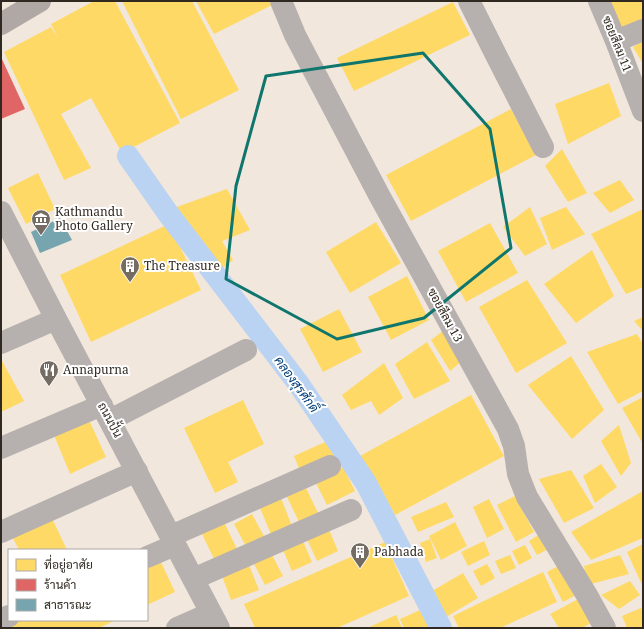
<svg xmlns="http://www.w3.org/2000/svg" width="644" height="629" viewBox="0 0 644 629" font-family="'Noto Serif',Sarabun,serif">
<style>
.homes{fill:#ffd966}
.shops{fill:#e06666}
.public{fill:#76a5af}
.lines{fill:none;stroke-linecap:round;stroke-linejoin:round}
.canal{stroke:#bad3f2;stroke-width:22}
.minor{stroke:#b6b1af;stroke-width:22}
.major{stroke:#b0a8a5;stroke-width:22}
.marked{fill:none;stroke:#0f766e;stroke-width:3;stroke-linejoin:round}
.labels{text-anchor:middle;stroke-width:4;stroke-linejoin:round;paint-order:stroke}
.street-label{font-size:12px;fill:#302921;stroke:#fff}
.poi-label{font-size:12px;fill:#302921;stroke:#fff;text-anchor:start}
.water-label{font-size:13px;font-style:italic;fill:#033e77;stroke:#fff}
</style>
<rect width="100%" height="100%" fill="#f1e7dc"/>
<path class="homes" d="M94,1H115L180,123L122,153L91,98L61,114L91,168L64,180L4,52L51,27L58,38L51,24Z
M122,1H192L239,90L181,119Z
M196,1H271L272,5L214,34Z
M605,1H643V23L618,34Z
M453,2L470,35L354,91L337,58Z
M643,41V64L633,47Z
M609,83L621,116L568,144L555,104Z
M511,109L536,155L411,221L386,175Z
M562,149L587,193L568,202L545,166Z
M38,173L55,209L26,224L8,188Z
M620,180L634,200L610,213L593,193Z
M227,189L250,230L222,241L233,260L216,273L171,209Z
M530,207L547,244L525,256L503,227Z
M566,207L585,234L552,250L540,218Z
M643,209V287L626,294L591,234Z
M376,222L401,263L350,293L326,252Z
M490,223L518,273L466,302L438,251Z
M169,224L201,290L91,342L60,275Z
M592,250L614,296L576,323L544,284Z
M407,276L429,320L391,340L368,297Z
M527,280L567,343L516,373L479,307Z
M339,309L362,352L323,372L300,329Z
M643,317V331L634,321Z
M444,330L462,361L450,371L431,340Z
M637,334L643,344V391L618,404L587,352Z
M427,342L450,381L414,399L395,364Z
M571,356L604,410L572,439L528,385Z
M1,359L24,401L1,412Z
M384,363L403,398L379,415L371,401L351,410L342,395Z
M471,395L504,456L395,515L360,456Z
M643,397V444L622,408Z
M243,400L264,444L228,462L238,482L215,493L184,428Z
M89,420L106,457L70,474L54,435Z
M619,425L631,463L621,476L601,441Z
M334,438L342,453L301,473L294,456Z
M601,464L617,487L595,503L583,476Z
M343,467L355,491L327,505L315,481Z
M571,470L594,508L564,523L539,479Z
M305,486L320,517L301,526L286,495Z
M643,491V538L591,560L571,532Z
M515,496L534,532L516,542L497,505Z
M281,498L293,529L273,539L260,508Z
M489,499L504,529L487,538L473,507Z
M446,502L454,517L418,532L411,517Z
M252,514L266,540L248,550L234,524Z
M51,516L67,550H19L11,534Z
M224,522L238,551L216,563L202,534Z
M455,522L467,546L441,560L429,536Z
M328,527L338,551L317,561L306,537Z
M543,532L552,547L537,555L529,541Z
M430,539L437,558L426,562L420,543Z
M303,541L312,562L292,571L283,550Z
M484,541L490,555L468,566L461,552Z
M385,542L409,596L337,628H255L244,604Z
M643,544V587L627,552Z
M525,545L532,558L519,565L512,551Z
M271,553L283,576L265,585L253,562Z
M510,555L516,568L501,574L495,561Z
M620,555L629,574L587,585L584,566Z
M159,558L175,592L147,605V563Z
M564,563L580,593L563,602L547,572Z
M487,564L495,578L481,586L473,571Z
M249,565L259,590L231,600L222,576Z
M543,572L557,602L500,628H459L453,616Z
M463,573L478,598L446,617L432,591Z
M630,581L640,595L619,609L601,595Z
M582,597L597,620L582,628H559L550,614Z
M427,607L437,628H404L400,619Z
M641,608L643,612V628H627L622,616Z
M396,615L402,628H367Z
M22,620H116L99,628H5Z"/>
<path class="shops" d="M1,57L25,109L1,119Z"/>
<path class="public" d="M60,218L72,240L40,253L31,232Z"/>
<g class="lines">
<path class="canal" d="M128,156L167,212L298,383L366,483L441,628"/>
<path class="minor" d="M281,1L295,35L379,195L508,429L514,446L518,474L527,497L588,597L605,628
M469,1L495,53L543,147
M599,1L616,41L643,111
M616,41L643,30
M1,212L56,319L219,628
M1,343L56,319
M110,420L246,350
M1,448L102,405
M1,532L137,471
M171,536L330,466
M147,557L175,545
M193,579L351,510
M3,618L9,616
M177,628L211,613"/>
<path class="major" d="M1,24L40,1"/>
</g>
<path class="marked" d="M423,53L490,129L511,248L424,318L337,339L226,279L236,186L266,76Z"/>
<defs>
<g id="museum-pin" transform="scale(1)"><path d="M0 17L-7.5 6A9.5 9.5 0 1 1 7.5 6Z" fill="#746c62" stroke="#fff"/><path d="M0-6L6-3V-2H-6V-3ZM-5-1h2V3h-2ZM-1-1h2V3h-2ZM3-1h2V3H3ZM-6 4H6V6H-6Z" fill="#fff"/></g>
<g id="building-pin" transform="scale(1)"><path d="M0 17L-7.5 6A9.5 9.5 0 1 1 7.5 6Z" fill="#746c62" stroke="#fff"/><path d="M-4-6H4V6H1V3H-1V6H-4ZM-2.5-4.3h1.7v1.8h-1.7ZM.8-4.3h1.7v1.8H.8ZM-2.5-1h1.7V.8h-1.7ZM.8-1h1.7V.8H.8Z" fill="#fff"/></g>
<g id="restaurant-pin" transform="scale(1)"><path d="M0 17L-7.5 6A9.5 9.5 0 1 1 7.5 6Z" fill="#746c62" stroke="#fff"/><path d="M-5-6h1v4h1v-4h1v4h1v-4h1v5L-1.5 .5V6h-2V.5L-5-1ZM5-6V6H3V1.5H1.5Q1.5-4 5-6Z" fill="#fff"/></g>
</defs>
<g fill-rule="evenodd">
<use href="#museum-pin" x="41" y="219"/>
<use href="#building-pin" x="130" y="266"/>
<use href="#restaurant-pin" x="49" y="370"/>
<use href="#building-pin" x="360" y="552"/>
</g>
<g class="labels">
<g class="street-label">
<text transform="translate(617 44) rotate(68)" y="4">ซอยสีลม 11</text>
<text transform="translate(445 315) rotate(61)" y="4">ซอยสีลม 13</text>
<text transform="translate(110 420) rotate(62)" y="4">ถนนปั้น</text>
</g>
<g class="poi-label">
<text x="55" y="216">Kathmandu<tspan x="55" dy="14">Photo Gallery</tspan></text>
<text x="144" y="270">The Treasure</text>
<text x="63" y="374">Annapurna</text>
<text x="374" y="556">Pabhada</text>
</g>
<g class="water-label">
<text transform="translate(297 384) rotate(54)" y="5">คลองสุรศักดิ์</text>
</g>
</g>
<rect width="644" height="629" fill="none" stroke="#302921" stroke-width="4"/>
<rect x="8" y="549" width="140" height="72" fill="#ffffff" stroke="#aca9a6"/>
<rect x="16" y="559" width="20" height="12" fill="#ffd966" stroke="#aca9a6"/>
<text x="44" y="569" font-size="12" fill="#302921">ที่อยู่อาศัย</text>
<rect x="16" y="579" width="20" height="12" fill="#e06666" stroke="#aca9a6"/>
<text x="44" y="589" font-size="12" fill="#302921">ร้านค้า</text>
<rect x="16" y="599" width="20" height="12" fill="#76a5af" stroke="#aca9a6"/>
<text x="44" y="609" font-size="12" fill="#302921">สาธารณะ</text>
</svg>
